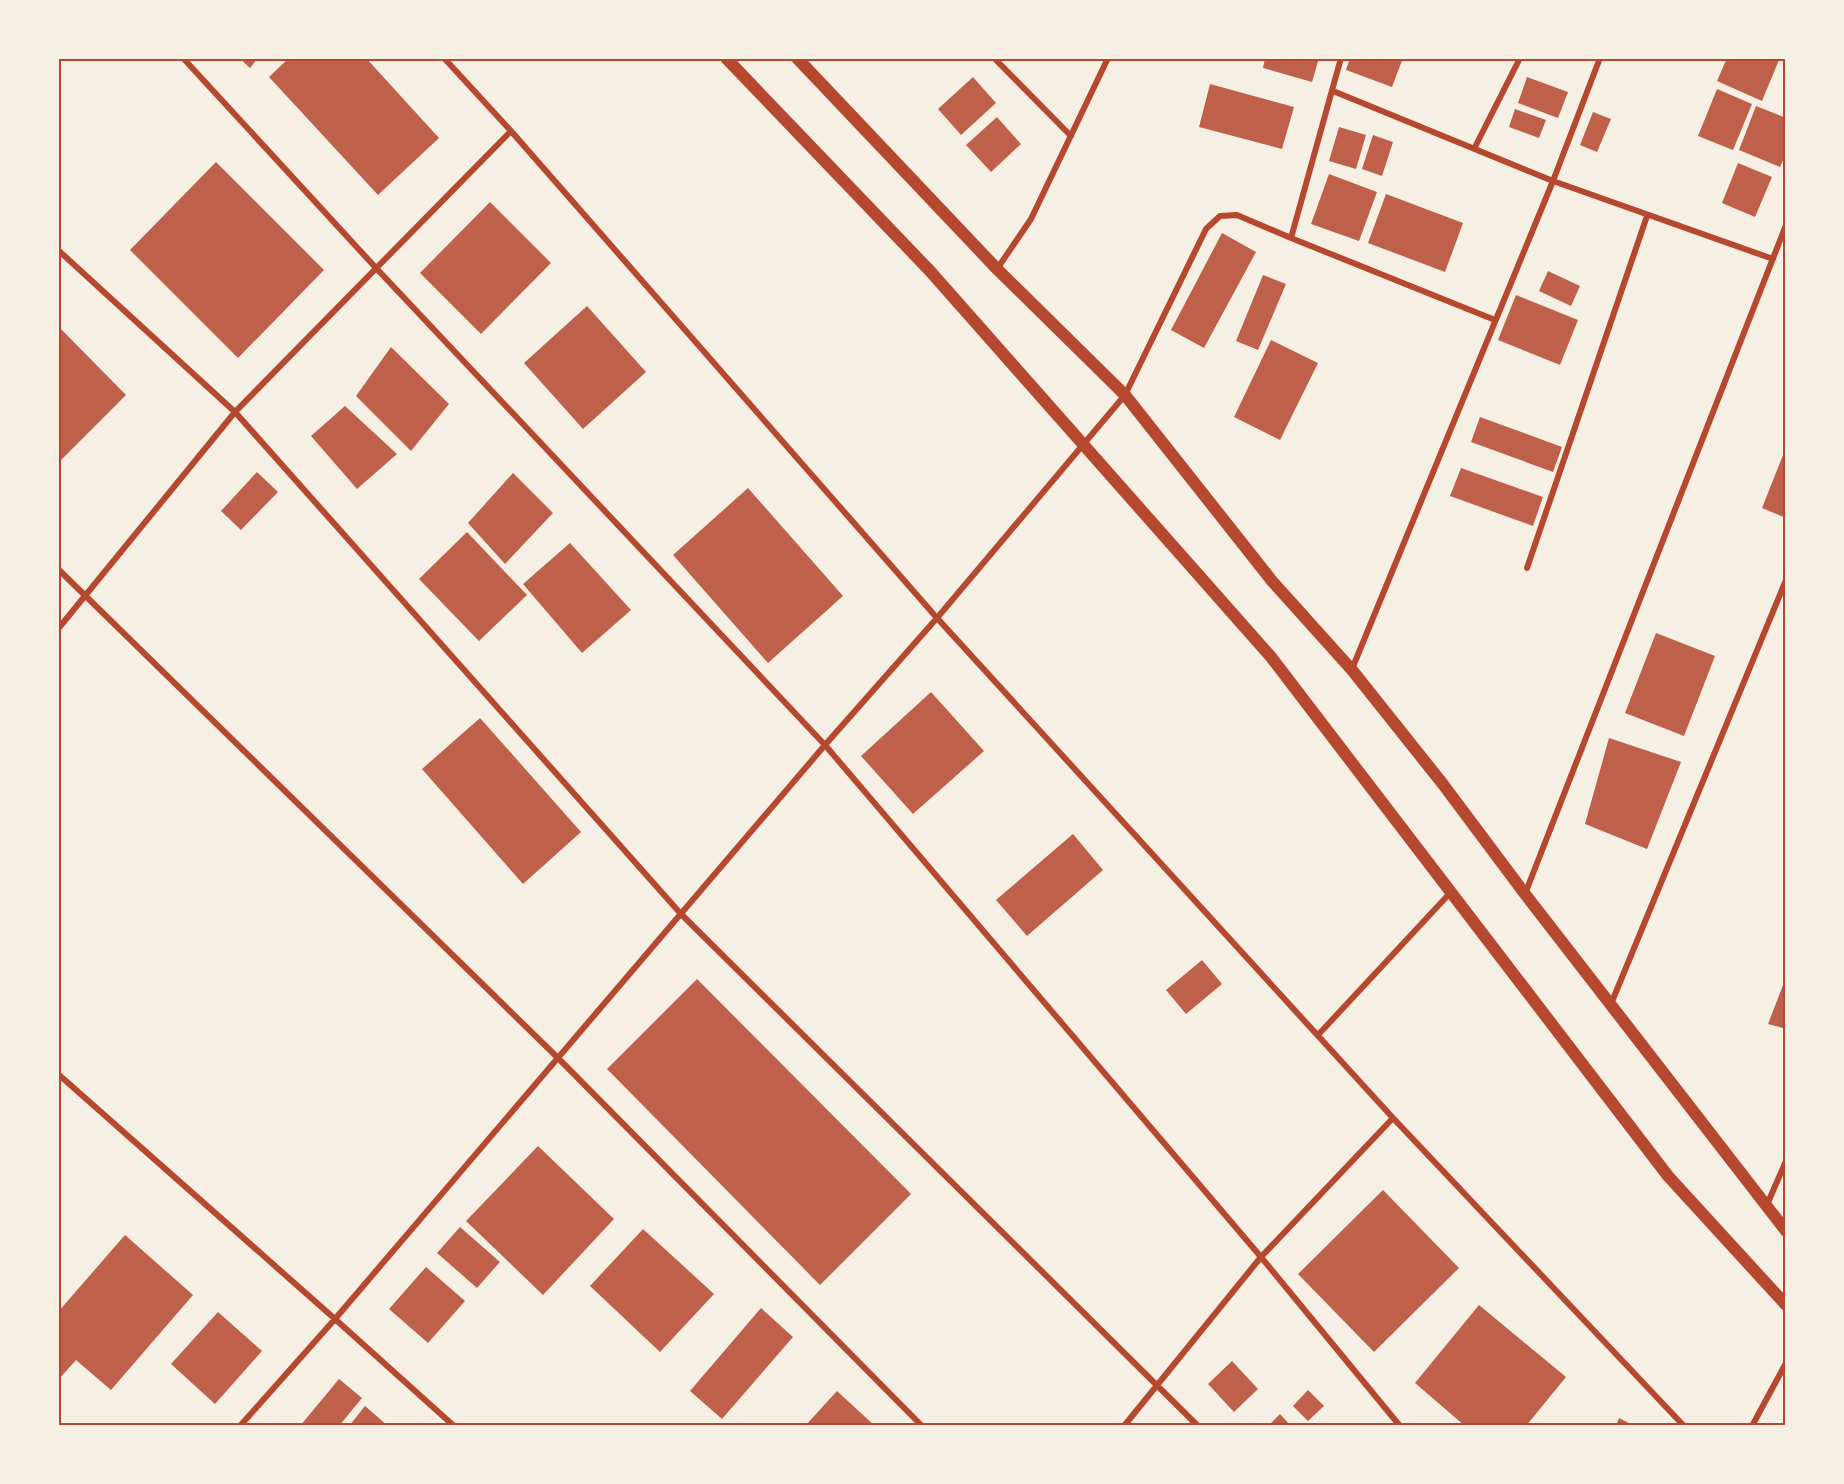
<svg xmlns="http://www.w3.org/2000/svg" width="1844" height="1484" viewBox="0 0 1844 1484" font-family="'Golos Text',sans-serif">
<style>
.building{fill:#bf614a}
.lines{fill:none;stroke-linecap:round;stroke-linejoin:round}
.minor{stroke:#b5482f;stroke-width:6}
.secondary{stroke:#b5482f;stroke-width:12}
.neatline{fill:none;stroke:#b5482f;stroke-width:2}
</style>
<rect width="100%" height="100%" fill="#f6efe4"/>
<path class="building" d="M239,58H258L250,68Z
M289,58H366L439,138L378,195L269,77Z
M1265,58H1319L1312,82L1263,68Z
M1350,58H1403L1392,87L1346,70Z
M1727,58H1775L1779,60L1762,101L1717,81Z
M973,77L996,103L961,135L938,109Z
M1527,77L1568,92L1558,118L1518,103Z
M1210,84L1294,107L1282,149L1199,127Z
M1717,89L1752,104L1733,150L1698,136Z
M1756,106L1786,118V154L1780,167L1739,150Z
M1515,109L1546,120L1539,138L1509,127Z
M1593,112L1611,119L1597,152L1580,145Z
M997,117L1021,144L991,172L966,145Z
M1339,127L1366,135L1356,169L1329,161Z
M1373,135L1393,142L1382,176L1362,169Z
M216,162L324,270L238,358L130,250Z
M1738,163L1772,177L1755,217L1722,203Z
M1329,174L1377,192L1359,241L1311,224Z
M1386,194L1463,223L1445,272L1368,243Z
M490,202L551,263L481,334L420,273Z
M1222,233L1256,252L1204,348L1171,330Z
M1548,271L1580,286L1571,306L1539,291Z
M1263,275L1286,284L1258,350L1236,341Z
M1516,295L1578,320L1560,365L1498,340Z
M587,306L646,372L583,429L524,363Z
M58,326L126,395L58,463Z
M1271,340L1318,363L1280,440L1234,417Z
M391,347L449,404L411,451L356,396Z
M345,406L397,454L357,489L311,436Z
M1480,417L1562,447L1553,472L1471,442Z
M1785,450H1786V518L1762,508Z
M1461,468L1543,497L1533,526L1450,496Z
M257,472L278,492L241,530L221,511Z
M513,473L553,513L505,564L468,523Z
M748,488L843,596L768,663L673,555Z
M467,532L527,595L479,641L419,579Z
M570,543L631,610L582,653L523,584Z
M1656,633L1715,656L1684,736L1625,713Z
M931,692L984,751L913,814L861,756Z
M480,718L581,832L523,884L422,769Z
M1609,738L1681,762L1647,849L1585,824Z
M1073,834L1103,870L1027,936L996,900Z
M1202,960L1222,984L1186,1014L1166,990Z
M697,979L911,1194L820,1285L607,1069Z
M1785,980H1786V1029L1768,1024Z
M538,1146L614,1219L543,1295L466,1221Z
M1383,1190L1459,1268L1374,1352L1298,1274Z
M460,1227L500,1262L477,1288L437,1253Z
M643,1229L714,1294L660,1352L590,1286Z
M125,1235L193,1295L111,1390L76,1360L58,1380V1312Z
M426,1267L465,1301L428,1343L389,1309Z
M1479,1305L1566,1377L1526,1426H1465L1415,1383Z
M761,1308L793,1337L722,1419L690,1391Z
M218,1312L262,1351L215,1404L171,1364Z
M1232,1361L1258,1389L1234,1412L1208,1384Z
M339,1379L362,1398L339,1426H300Z
M1308,1390L1324,1406L1308,1421L1293,1406Z
M837,1391L875,1426H805Z
M365,1406L388,1426H349Z
M1280,1414L1291,1426H1268Z
M1619,1418L1635,1426H1616Z"/>
<g class="lines">
<path class="minor" d="M183,58L376,268L825,745L1261,1257L1400,1426
M444,58L511,131L937,618L1393,1118L1684,1426
M994,58L1071,136
M1333,91L1553,181L1773,259
M511,131L235,412L681,914L1198,1426
M1475,147L1520,58
M1291,238L1495,320
M58,250L235,412L58,629
M997,269L1031,219L1108,58
M1527,568L1647,216
M58,569L558,1058L922,1426
M1352,669L1553,181L1600,58
M1525,894L1786,225
M1611,1004L1786,580
M1318,1035L1451,892
M58,1074L335,1319L240,1426
M1766,1207L1786,1161
M454,1426L335,1319L825,745L937,618L1125,395L1206,229L1220,216L1237,215L1291,238L1341,58
M1124,1426L1261,1257L1393,1118
M1752,1426L1786,1363"/>
<path class="secondary" d="M726,58L930,271L1271,657L1668,1176L1786,1305
M797,58L997,269L1125,395L1272,581L1352,670L1442,783L1525,894L1786,1231"/>
</g>
<rect width="1844" height="1484" fill="none" stroke="#f6efe4" stroke-width="120"/>
<rect x="60" y="60" width="1724" height="1364" class="neatline"/>
</svg>
